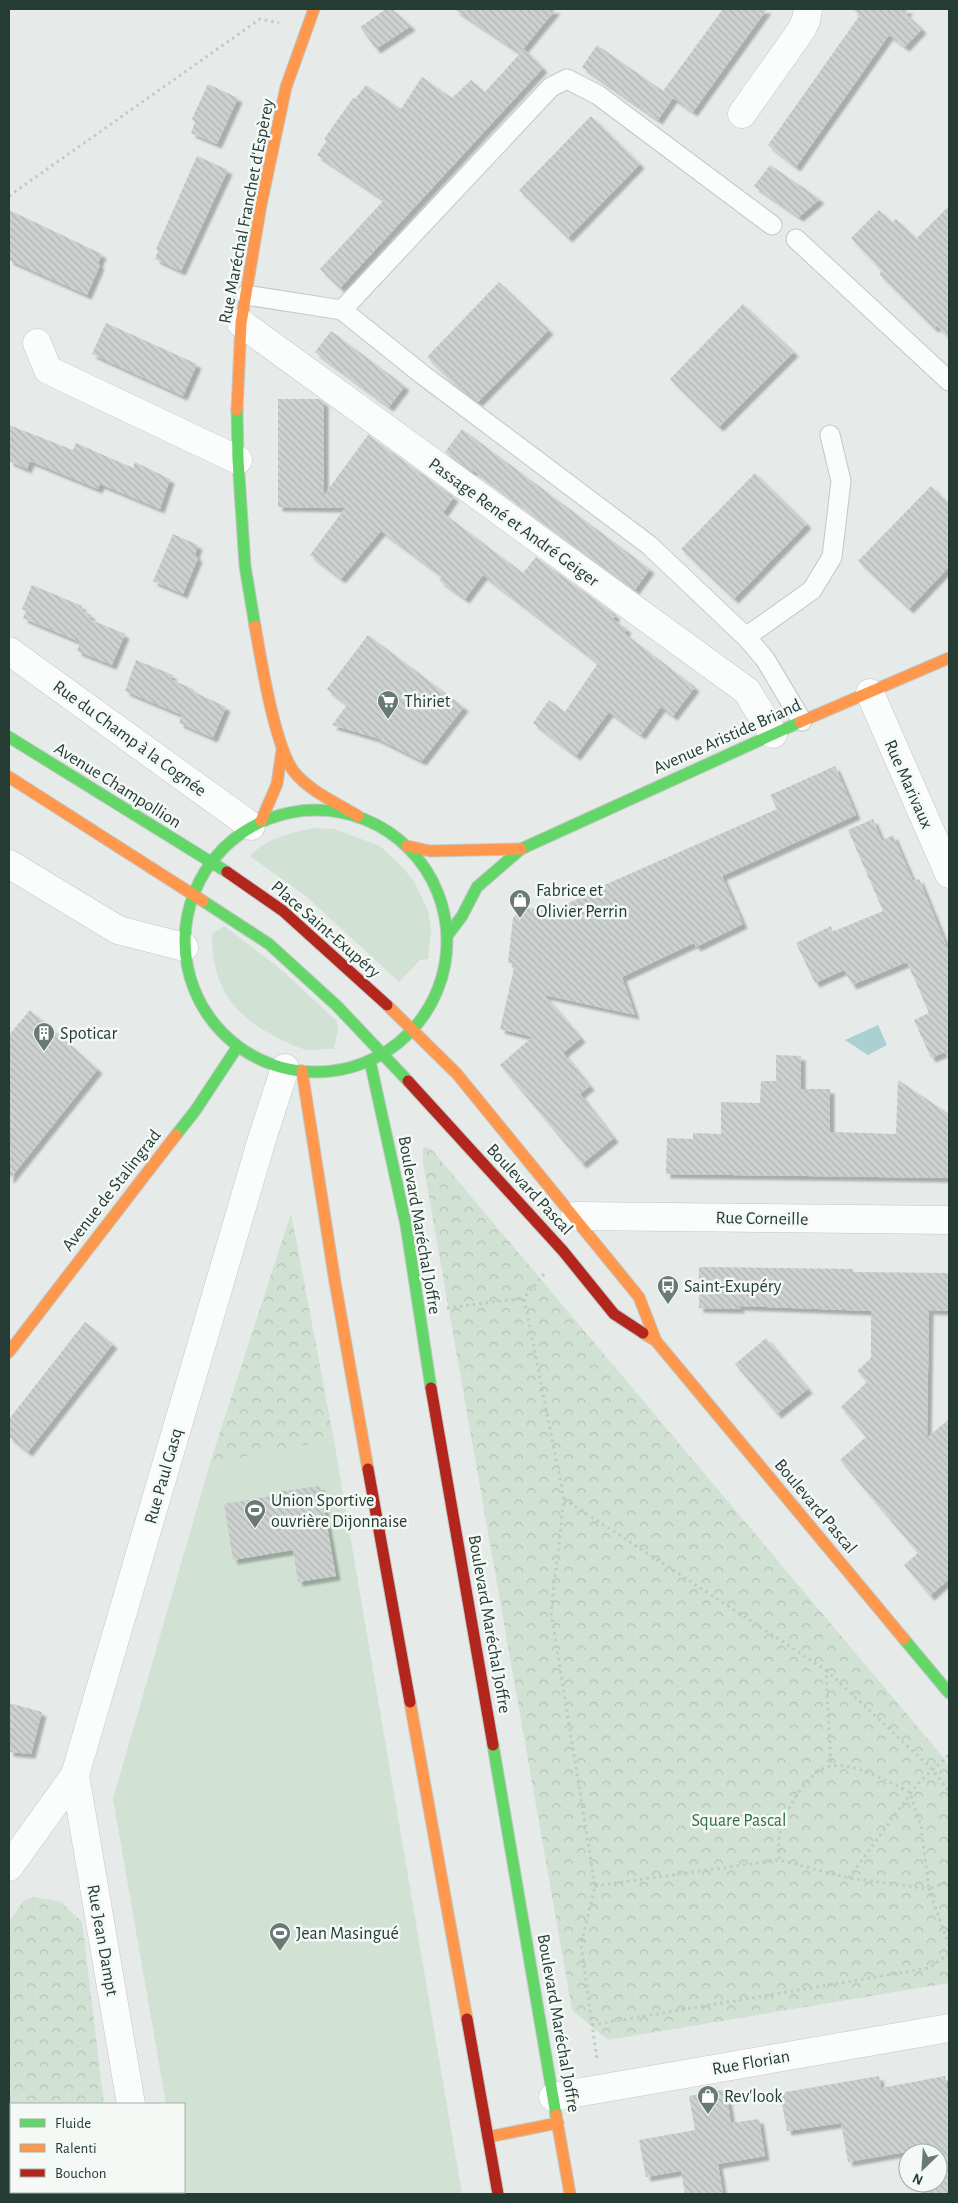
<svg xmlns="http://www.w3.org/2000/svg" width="958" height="2203" viewBox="0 0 958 2203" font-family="'Alegreya Sans',sans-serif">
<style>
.grass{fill:#d1e2d5}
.park{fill:url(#park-crowns)}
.water{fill:#aad0d4}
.building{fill:url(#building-back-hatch);filter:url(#shadow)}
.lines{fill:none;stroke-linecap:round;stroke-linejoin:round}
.lane-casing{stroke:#c3c7c5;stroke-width:21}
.street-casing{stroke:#c3c7c5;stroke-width:29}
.fast-casing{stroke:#c2c8c5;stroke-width:13}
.slow-casing{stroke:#c2c8c5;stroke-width:13}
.jam-casing{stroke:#c2c8c5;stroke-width:13}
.path{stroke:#c2cac6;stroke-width:3;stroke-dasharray:2.5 4;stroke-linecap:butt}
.lane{stroke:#fbfcfc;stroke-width:19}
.street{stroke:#fbfcfc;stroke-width:28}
.fast{stroke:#63d668;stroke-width:11}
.slow{stroke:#ff974d;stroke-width:11}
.jam{stroke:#b3261e;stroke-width:11}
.labels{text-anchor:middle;stroke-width:5;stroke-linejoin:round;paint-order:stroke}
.street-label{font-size:18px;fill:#253c35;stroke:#f4f9f6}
.poi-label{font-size:18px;fill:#253c35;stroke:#f4f9f6;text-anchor:start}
.park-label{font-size:18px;fill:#327048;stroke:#f4f9f6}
</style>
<defs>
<pattern id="park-crowns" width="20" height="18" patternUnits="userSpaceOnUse" patternTransform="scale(1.25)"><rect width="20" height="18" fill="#d1e2d5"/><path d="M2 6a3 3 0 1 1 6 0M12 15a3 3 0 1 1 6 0" fill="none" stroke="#b3c3b7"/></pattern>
<pattern id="building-back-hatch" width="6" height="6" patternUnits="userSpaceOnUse" patternTransform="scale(1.25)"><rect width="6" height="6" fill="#cdd1cf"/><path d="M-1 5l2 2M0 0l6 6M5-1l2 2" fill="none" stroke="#b0b4b2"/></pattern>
<filter id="shadow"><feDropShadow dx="4.5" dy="4.5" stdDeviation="1" flood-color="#0004"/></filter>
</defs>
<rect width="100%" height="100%" fill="#e6eae8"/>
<path class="grass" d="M315,828L334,829L380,846L403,868L415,883L428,911L431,930L428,959L420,960L399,982L307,897L250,856C266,838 293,832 315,828Z
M224,926L277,966L337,1021L338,1030L334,1049C326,1048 319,1050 311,1050C300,1050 287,1042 278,1038C232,1015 212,986 212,934Z
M334,1440L462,2194H182L181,2192H184V2104H166L113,1799L210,1463Z"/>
<path class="park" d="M426,1147L432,1150L949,1764V1983L608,2040L572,2010L423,1163V1148Z
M291,1213L334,1440L210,1463Z
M34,1897L61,1902L82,1922L104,2104H11V2116H9V1922L23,1901Z"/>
<path class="water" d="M878,1025L887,1045L868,1055L845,1040Z"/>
<path class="building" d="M386,9H392L411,26L376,49L360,27Z
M454,9H556L520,53Z
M723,9H767L693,112L663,91Z
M852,9H909L905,13L922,29L905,47L889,35L796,167L768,145L860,15Z
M597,45L673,98L658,120L582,67Z
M524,49L543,68L340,288L320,269L384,200L317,155L327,141L324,139L353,98L355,99L366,85L401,109L422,77L452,98L471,80L485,92Z
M208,84L238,98L217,144L191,133L195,122L192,119Z
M591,116L640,164L568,238L519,190Z
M197,156L228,170L181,271L155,259L158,251L156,249Z
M770,165L820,199L799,217L754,186Z
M949,206V338L937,326L934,328L879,274L882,271L851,238L879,210L892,223L896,219L916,239Z
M9,210L102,254L98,263L100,265L87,295L9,260Z
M499,282L549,330L478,402L457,387L427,357Z
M743,304L794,352L719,427L670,379Z
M106,323L197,364L183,396L92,354Z
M331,331L405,386L389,407L315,352Z
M278,399H319L324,402V495L368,435L454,497L443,513L523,573L536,557L616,615L613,619L627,629L624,633L695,687L673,716L661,707L641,735L609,712L576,756L533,723L549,700L565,712L598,663L483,575L465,599L439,580L442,576L381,531L341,579L310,555L345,508L278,507Z
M9,425L73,450L76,443L133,468L135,462L170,479L160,509L100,484L98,489L30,461L27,469L9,461Z
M462,429L650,569L635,590L473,470L472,472L445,452Z
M755,473L807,524L734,599L681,549Z
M931,486L949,504V567L909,609L858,561Z
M173,534L198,545L195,555L198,558L183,594L153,581Z
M32,585L82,606L81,610L91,615L89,619L125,634L112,665L77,651L80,642L23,618L26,611L22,609Z
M368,635L464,707L422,761L376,738L332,725L347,705L327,689Z
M136,660L173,675L170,679L193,689L194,692L226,707L213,738L179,723L182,715L125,691Z
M835,766L856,815L722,876L743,924L696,947L694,943L622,977L635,1015L544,995L581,1038L563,1053L590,1086L580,1094L614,1138L582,1164L500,1065L532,1037L500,1029L515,964L508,963L513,918L522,907L549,911L585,896L584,894L777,809L770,795Z
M873,819L882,841L893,835L913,881L919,879L949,952V1061L945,1052L931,1058L914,1020L929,1013L907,962L852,985L844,970L815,983L796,943L831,926L832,932L883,911L848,830Z
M30,1010L98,1069L9,1180V1035Z
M776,1055L801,1056V1089H830V1132L896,1134L898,1080L949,1114V1178L666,1174L667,1138L693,1139V1133L721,1134V1102L760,1103L761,1081H776Z
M699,1267L853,1269V1272L949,1273V1311L929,1310L927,1438L949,1419V1579L930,1596L904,1565L918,1553L840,1460L866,1437L841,1407L867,1382L857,1371L871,1358V1311L738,1306L741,1309L699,1308Z
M85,1322L113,1344L28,1452L9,1437V1419Z
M766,1338L808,1389L777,1414L735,1364Z
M320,1486L336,1576L298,1582L293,1550L233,1560L224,1504L283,1494L282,1491Z
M9,1703L42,1712L31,1754L9,1752Z
M879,2076L881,2088L945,2076L949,2100V2194H922L919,2183H938V2153H912L911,2151L848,2162L841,2123L787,2131L780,2093Z
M726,2089L731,2123L759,2119L765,2156L718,2164L723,2194H685L681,2171L646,2177L639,2140L695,2130L689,2096Z"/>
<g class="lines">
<g class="lane-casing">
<path id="lane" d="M796,239L949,381
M246,295L342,310L423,375L649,545L746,637L765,659L802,721
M342,310L551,87L567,79L598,95L772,225
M746,637L812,590L832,557L841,481L830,435"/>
</g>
<g class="street-casing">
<path id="street" d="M742,114L802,29L806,20L808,9
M241,323L747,691L773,734
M37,343L48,370L238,460
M9,651L251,826
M870,693L949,874
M9,864L118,930L184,947
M575,1216L949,1220
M75,1775L131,2104
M9,1867L75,1775L262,1139L285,1068
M553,2097L949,2028
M146,2192V2194"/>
</g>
<g class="fast-casing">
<path id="fast" d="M237,410L238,460L245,566L255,626
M9,737L227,872
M185 941a131 131 0 1 1 262 0a131 131 0 1 1-262 0Z
M203,901L269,944L337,1006L408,1081
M447,936L462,916L477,887L521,849L800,722
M370,1061L406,1225L431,1388
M176,1135L195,1111L238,1046
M904,1639L949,1693
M493,1745L556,2115"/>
</g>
<g class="slow-casing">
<path id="slow" d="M237,410L241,323L261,205L286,87L314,9
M255,626C261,660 275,749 295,773C311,792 337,803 358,816
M800,722L949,658
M9,777L203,901
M261,821L277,784L282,750
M407,846L430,851L521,849
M387,1005L457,1074L639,1297L656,1341
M302,1071L335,1282L368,1469
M643,1333L656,1341L904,1639
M9,1352L176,1135
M410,1702L467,2019
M556,2115L570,2194
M488,2137L558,2123"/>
</g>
<g class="jam-casing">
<path id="jam" d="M227,872L283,911L387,1005
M408,1081L563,1251L614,1314L643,1333
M431,1388L493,1745
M368,1469L410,1702
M467,2019L498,2194"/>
</g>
<path class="path" d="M9,196L260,19L279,23
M544,1274L524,1298L564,1499L551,1612L595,1886L581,1945L597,2060
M447,1308L524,1298
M564,1499L826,1670L831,1766
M826,1670L932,1769L949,1791
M779,1859C779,1851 778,1841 780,1833C783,1812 809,1769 831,1766C853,1762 891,1782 910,1793L921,1827L929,1889L949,1881
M849,1878L918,1783L949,1755
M595,1886L779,1860L849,1878L929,1889L949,1946
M592,2025L929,1968L949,1954"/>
<use href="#lane" class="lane"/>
<use href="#street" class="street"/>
<use href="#fast" class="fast"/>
<use href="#slow" class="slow"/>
<use href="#jam" class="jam"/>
</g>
<defs>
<g id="supermarket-pin" transform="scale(1.125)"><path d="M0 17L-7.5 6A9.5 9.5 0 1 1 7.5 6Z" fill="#697974" stroke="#f4f9f6"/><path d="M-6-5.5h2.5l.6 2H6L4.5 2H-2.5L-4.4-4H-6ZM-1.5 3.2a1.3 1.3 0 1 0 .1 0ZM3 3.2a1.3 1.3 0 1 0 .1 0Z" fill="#fff"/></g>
<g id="shop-pin" transform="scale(1.125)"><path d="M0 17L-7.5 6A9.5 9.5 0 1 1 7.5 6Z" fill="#697974" stroke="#f4f9f6"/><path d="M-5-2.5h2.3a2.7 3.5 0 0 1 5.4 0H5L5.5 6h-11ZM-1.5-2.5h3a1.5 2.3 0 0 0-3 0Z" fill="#fff"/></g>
<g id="building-pin" transform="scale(1.125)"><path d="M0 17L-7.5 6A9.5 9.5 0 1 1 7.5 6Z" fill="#697974" stroke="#f4f9f6"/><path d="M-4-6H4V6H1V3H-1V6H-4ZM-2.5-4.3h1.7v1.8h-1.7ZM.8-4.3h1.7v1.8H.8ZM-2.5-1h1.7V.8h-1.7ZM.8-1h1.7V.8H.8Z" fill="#fff"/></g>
<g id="bus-pin" transform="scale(1.125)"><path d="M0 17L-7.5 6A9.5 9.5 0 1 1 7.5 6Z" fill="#697974" stroke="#f4f9f6"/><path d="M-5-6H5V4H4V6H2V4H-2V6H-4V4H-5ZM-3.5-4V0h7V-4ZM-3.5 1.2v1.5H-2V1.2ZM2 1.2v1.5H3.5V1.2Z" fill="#fff"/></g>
<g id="stadium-pin" transform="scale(1.125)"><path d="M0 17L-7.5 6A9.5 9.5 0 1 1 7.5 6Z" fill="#697974" stroke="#f4f9f6"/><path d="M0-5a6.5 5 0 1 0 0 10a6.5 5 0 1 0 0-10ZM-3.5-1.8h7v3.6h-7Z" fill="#fff"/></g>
</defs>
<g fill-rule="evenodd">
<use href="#supermarket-pin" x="388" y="701"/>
<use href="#shop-pin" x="520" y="900"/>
<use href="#building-pin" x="44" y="1033"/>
<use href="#bus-pin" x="668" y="1286"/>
<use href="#stadium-pin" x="255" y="1510"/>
<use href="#stadium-pin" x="280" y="1933"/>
<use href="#shop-pin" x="708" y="2096"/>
</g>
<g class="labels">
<g class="street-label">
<text transform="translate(246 211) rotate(-79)" y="6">Rue Maréchal Franchet d'Espèrey</text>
<text transform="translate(514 522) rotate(36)" y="6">Passage René et André Geiger</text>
<text transform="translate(727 736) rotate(-24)" y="6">Avenue Aristide Briand</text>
<text transform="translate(130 738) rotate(36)" y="6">Rue du Champ à la Cognée</text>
<text transform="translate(909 784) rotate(66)" y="6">Rue Marivaux</text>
<text transform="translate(118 785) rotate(32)" y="6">Avenue Champollion</text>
<text transform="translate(326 929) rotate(41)" y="6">Place Saint-Exupéry</text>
<text transform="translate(530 1189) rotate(47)" y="6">Boulevard Pascal</text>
<text transform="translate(111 1190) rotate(-52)" y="6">Avenue de Stalingrad</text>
<text transform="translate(762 1218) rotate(1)" y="6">Rue Corneille</text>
<text transform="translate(420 1225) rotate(80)" y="6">Boulevard Maréchal Joffre</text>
<text transform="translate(163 1476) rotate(-74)" y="6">Rue Paul Gasq</text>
<text transform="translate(816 1506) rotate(50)" y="6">Boulevard Pascal</text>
<text transform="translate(490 1624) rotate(80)" y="6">Boulevard Maréchal Joffre</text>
<text transform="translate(103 1940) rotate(80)" y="6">Rue Jean Dampt</text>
<text transform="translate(559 2023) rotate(80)" y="6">Boulevard Maréchal Joffre</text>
<text transform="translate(751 2062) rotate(-10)" y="6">Rue Florian</text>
</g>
<g class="poi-label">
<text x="404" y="707">Thiriet</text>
<text x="536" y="896">Fabrice et<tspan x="536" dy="21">Olivier Perrin</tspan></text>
<text x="60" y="1039">Spoticar</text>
<text x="684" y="1292">Saint-Exupéry</text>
<text x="271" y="1506">Union Sportive<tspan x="271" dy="21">ouvrière Dijonnaise</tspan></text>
<text x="296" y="1939">Jean Masingué</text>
<text x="724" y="2102">Rev'look</text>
</g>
<g class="park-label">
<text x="739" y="1826">Square Pascal</text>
</g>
</g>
<rect width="958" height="2203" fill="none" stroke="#253c35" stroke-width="20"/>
<rect x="10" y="2103" width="175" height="90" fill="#f4f9f6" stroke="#a1ada9"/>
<rect x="20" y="2119" width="25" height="8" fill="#63d668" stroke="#a1ada9"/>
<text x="55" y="2128" font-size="15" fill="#253c35">Fluide</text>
<rect x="20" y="2144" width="25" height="8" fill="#ff974d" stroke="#a1ada9"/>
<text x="55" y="2153" font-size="15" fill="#253c35">Ralenti</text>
<rect x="20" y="2169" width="25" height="8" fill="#b3261e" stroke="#a1ada9"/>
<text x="55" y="2178" font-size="15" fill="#253c35">Bouchon</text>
<g transform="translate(923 2168) rotate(205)"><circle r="24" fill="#f4f9f6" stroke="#a1ada9"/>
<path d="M0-4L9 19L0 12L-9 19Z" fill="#697974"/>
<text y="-8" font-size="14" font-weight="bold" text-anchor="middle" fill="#253c35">N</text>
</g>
</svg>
